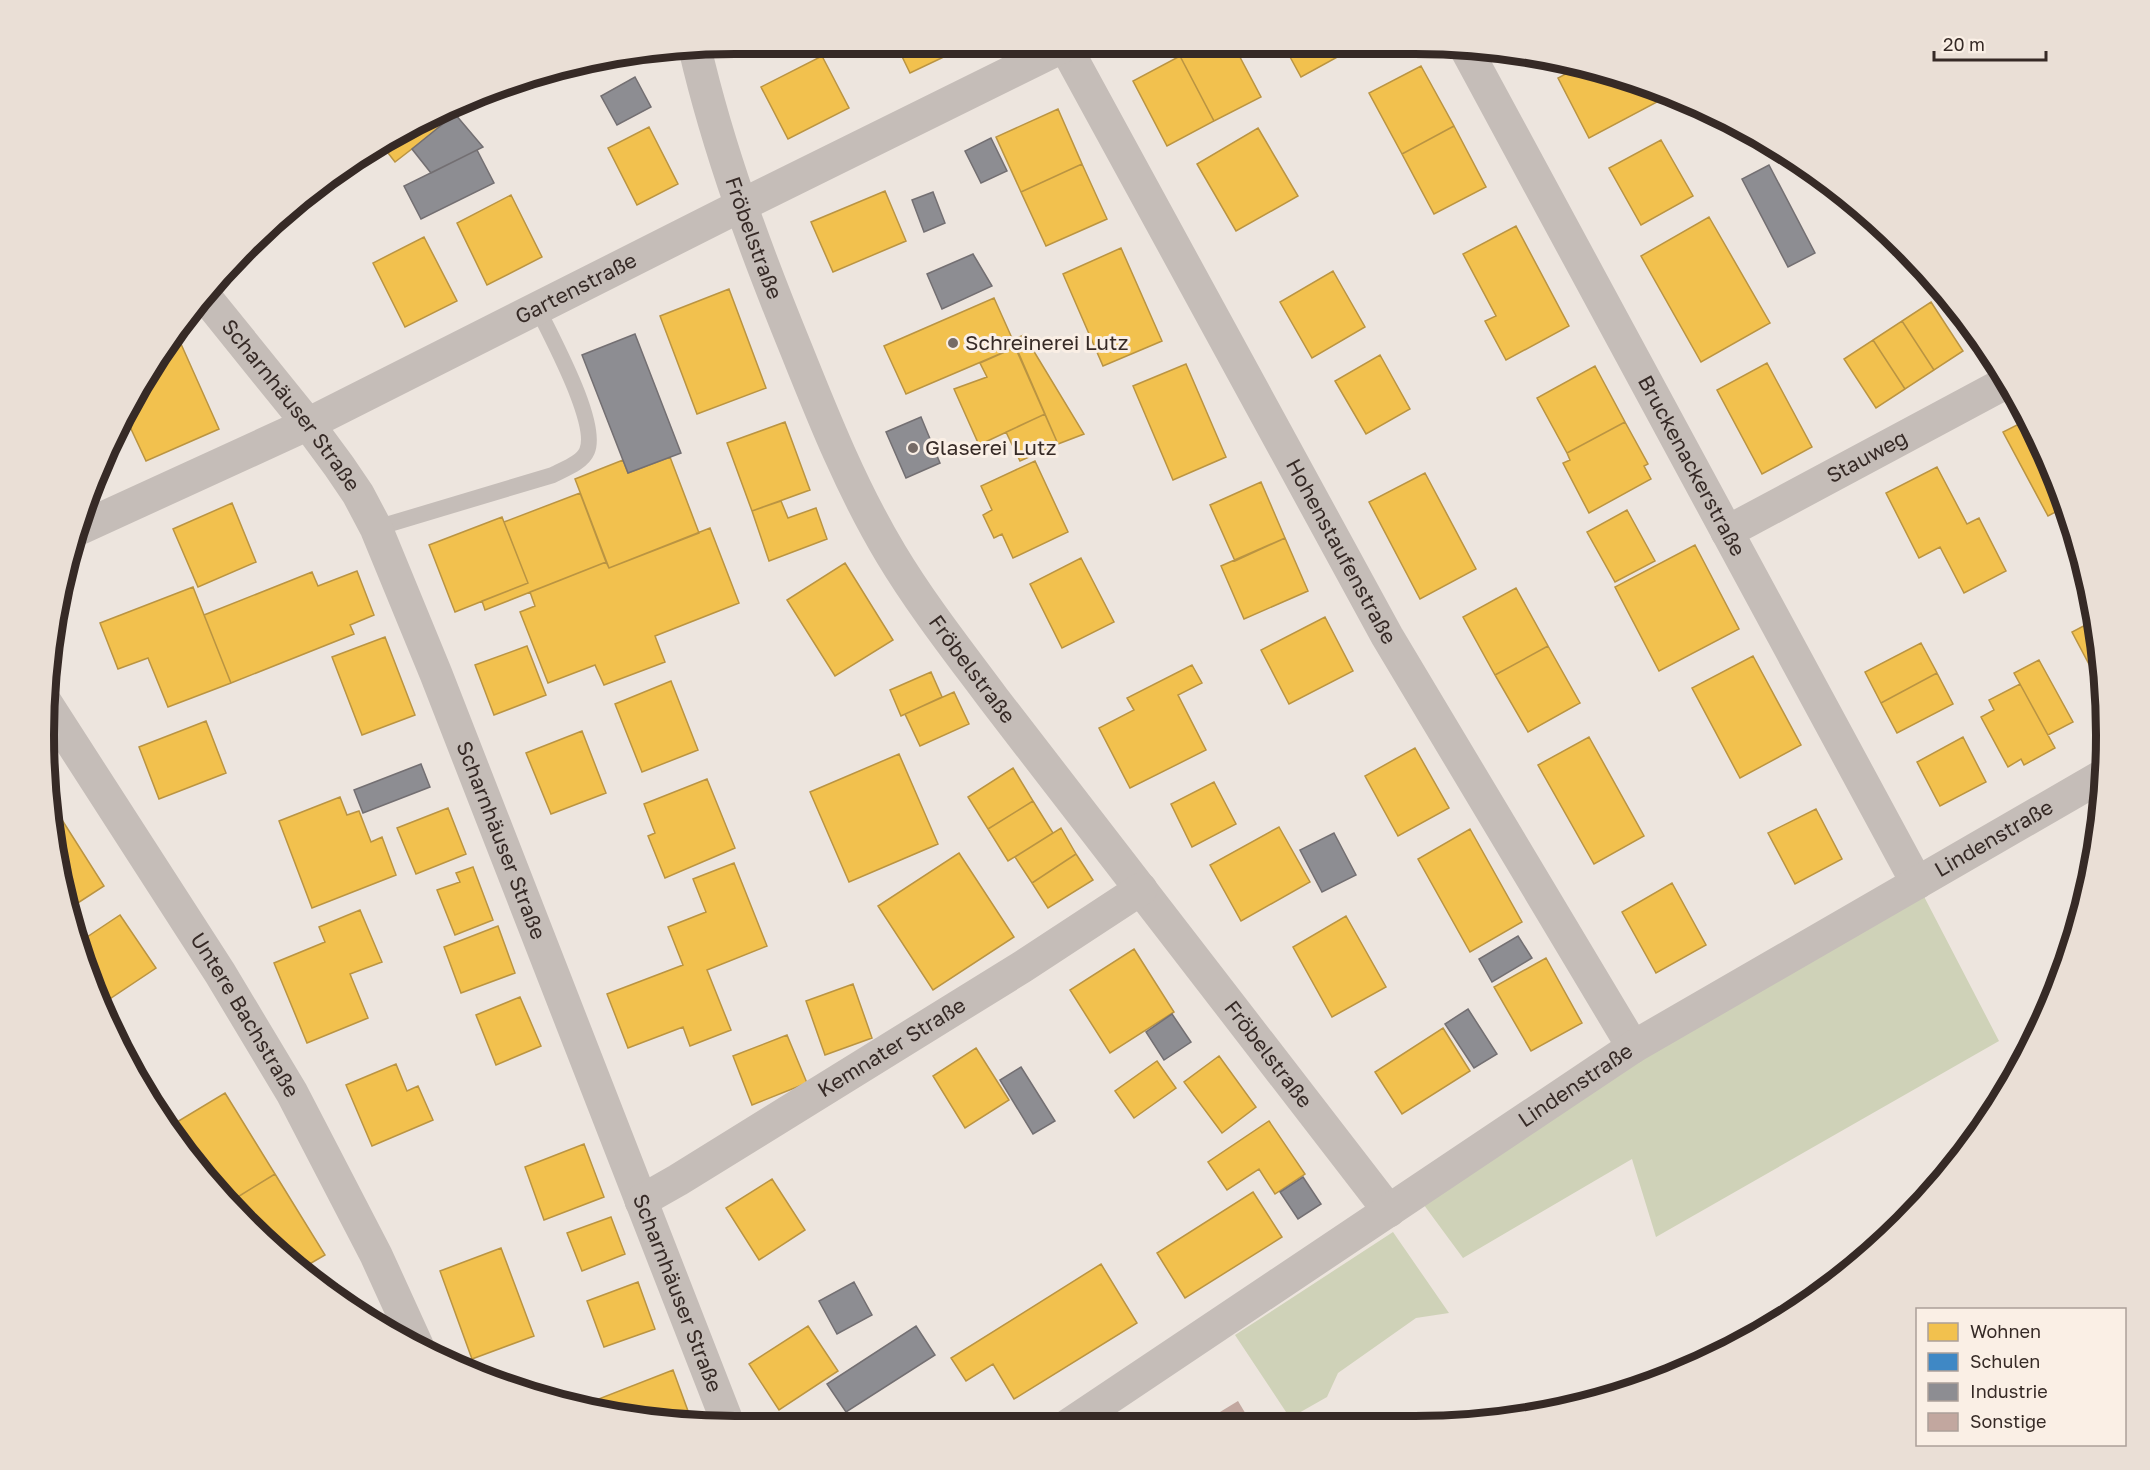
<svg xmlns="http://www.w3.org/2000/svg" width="2150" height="1470" viewBox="0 0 2150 1470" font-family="'Golos Text',sans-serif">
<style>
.green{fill:#cfd2b8}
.homes{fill:#f2c14e;stroke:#ba9442;stroke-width:1.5}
.schools{fill:#3f88c5;stroke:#3c6c95;stroke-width:1.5}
.industry{fill:#8d8d92;stroke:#736f72;stroke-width:1.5}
.building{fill:#c2a79f}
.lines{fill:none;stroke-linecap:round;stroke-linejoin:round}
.service{stroke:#c5bdb8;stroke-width:16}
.minor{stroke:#c5bdb8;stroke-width:33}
.poi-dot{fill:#766b66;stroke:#faefe5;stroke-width:2}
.labels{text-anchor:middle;stroke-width:6;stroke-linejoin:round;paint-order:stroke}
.street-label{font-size:21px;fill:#362a26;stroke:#faefe5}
.poi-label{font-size:21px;fill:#362a26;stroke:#faefe5;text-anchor:start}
.rim{fill:none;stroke:#362a26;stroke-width:8}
</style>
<rect width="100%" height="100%" fill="#ede5de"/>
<path class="green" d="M1917,883L1999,1041L1656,1237L1632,1159L1463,1258L1421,1201Z
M1393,1232L1449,1313L1416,1318L1338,1373L1327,1397L1290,1418L1235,1335Z"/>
<path class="homes" d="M896,44H971L910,73Z
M1204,44H1233L1261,97L1214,121L1180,56Z
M1283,44H1361L1301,77Z
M822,56L849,108L788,139L761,87Z
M1180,56L1214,121L1167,146L1133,81Z
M1582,65L1638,80L1649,85L1657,102L1589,138L1558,78Z
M1421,66L1454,126L1402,154L1369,93Z
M1058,109L1082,164L1021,192L996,137Z
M433,116L440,127L395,162L381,144Z
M1454,126L1486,187L1434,214L1402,154Z
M649,127L678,184L637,205L608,148Z
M1258,128L1298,196L1236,231L1197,164Z
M1661,140L1693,196L1641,225L1609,168Z
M1082,164L1107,219L1046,246L1021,192Z
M885,191L906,241L833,272L811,222Z
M511,195L542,257L487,285L457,223Z
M294,210L298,216L266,240L264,237Z
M1709,217L1770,323L1701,362L1641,256Z
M1516,226L1569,326L1506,360L1485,321L1496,316L1463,254Z
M424,237L457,301L405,327L373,263Z
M1121,248L1162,341L1103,366L1063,274Z
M1333,271L1365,327L1312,358L1280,302Z
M729,289L766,388L697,414L660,316Z
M994,298L1016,347L906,394L884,346Z
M1931,302L1963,351L1934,370L1902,321Z
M1902,321L1934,370L1905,389L1873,340Z
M177,335L219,429L146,461L125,416L160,351L170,338Z
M1024,335L1084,434L1058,444L1012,340Z
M1873,340L1905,389L1876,408L1844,359Z
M1016,347L1045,414L979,445L954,389L987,377L980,363Z
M1380,355L1410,409L1366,434L1335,381Z
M1767,363L1812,447L1762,474L1717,390Z
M1186,364L1226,457L1173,480L1133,386Z
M1595,366L1625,422L1567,453L1537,398Z
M1045,414L1058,444L1020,461L1006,432Z
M2027,420L2054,471L2065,507L2048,516L2003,432Z
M785,422L810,490L752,511L727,443Z
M1625,422L1648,464L1644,466L1651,479L1589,513L1563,463L1570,460L1567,453Z
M670,457L699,533L609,568L575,479L623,460L628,473Z
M1035,461L1068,532L1013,558L1002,534L994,538L983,515L992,510L981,486Z
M1937,467L1967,524L1979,518L2006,571L1964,593L1940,547L1919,558L1886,493Z
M1425,473L1476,569L1420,599L1369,502Z
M1261,482L1285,538L1235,561L1210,505Z
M580,493L606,562L485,610L482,601L528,583L504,522Z
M781,501L788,518L816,508L827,539L769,561L752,511Z
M232,503L256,562L198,587L173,529Z
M1627,510L1655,561L1615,582L1587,532Z
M502,517L528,583L455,612L429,545Z
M710,528L739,603L655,636L665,662L604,685L595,665L548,683L520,612L535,606L530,592L606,562L609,568Z
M1285,538L1308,591L1244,619L1221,566Z
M1695,545L1739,629L1659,671L1615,587Z
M1081,558L1114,622L1062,648L1030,584Z
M845,563L893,640L835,676L787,600Z
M357,571L374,615L350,625L354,634L231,683L204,615L312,572L318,586Z
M193,587L231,683L168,707L148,658L118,669L100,623Z
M1516,588L1548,646L1495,675L1463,617Z
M1325,617L1353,671L1289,704L1261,650Z
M2095,620L2101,684L2100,685L2072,632Z
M385,637L415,715L362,735L332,657Z
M1921,643L1937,673L1881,703L1865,672Z
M527,646L546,695L494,715L475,665Z
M1548,646L1580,703L1528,732L1495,675Z
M1753,656L1801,745L1740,778L1692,688Z
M2039,660L2073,722L2048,735L2014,673Z
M1192,665L1202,683L1178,695L1206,750L1130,788L1099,728L1134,710L1127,698Z
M931,672L942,697L901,716L890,690Z
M1937,673L1953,704L1897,733L1881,703Z
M671,681L698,750L642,772L615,704Z
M2020,684L2055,748L2024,765L2021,759L2008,767L1981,717L1994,710L1989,700Z
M954,692L969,724L920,746L905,714Z
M206,721L226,773L159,799L139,747Z
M582,731L606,793L551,814L526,753Z
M1589,737L1644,836L1594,864L1538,765Z
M1963,737L1986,782L1940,806L1917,762Z
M1415,748L1449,808L1398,836L1365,776Z
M899,754L938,844L849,882L810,792Z
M1013,768L1033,801L988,829L968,797Z
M707,779L735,848L665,878L648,836L655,833L644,804Z
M1214,782L1236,824L1192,847L1171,804Z
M340,797L347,815L359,811L371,842L382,837L396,875L312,908L279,821Z
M50,801L104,886L70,908L57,870Z
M1033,801L1053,833L1008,861L988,829Z
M448,808L466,854L416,874L397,828Z
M1816,809L1842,859L1795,884L1768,833Z
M1279,827L1310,882L1241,921L1210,865Z
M1061,828L1076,854L1032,883L1015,857Z
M1470,829L1522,922L1470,952L1418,859Z
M959,853L1014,937L933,990L878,906Z
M1076,854L1093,880L1048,908L1032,883Z
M734,863L767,946L707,970L731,1030L690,1046L683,1027L628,1048L607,994L683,965L668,927L706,912L693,879Z
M473,867L493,920L455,935L437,890L460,882L456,873Z
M1672,883L1706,945L1656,973L1622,912Z
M360,910L382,962L350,974L368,1018L307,1043L274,963L325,942L319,927Z
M120,915L156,968L102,1004L81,941Z
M1346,916L1386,987L1332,1017L1293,947Z
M498,926L515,973L461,993L444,947Z
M1134,949L1174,1012L1110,1053L1070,990Z
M1546,958L1582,1023L1531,1051L1494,987Z
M853,984L872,1038L825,1055L806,1001Z
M520,997L541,1046L496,1065L476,1015Z
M1443,1028L1470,1071L1402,1114L1375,1072Z
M787,1035L807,1083L752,1105L733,1056Z
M976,1048L1009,1100L965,1128L933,1076Z
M1219,1056L1256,1107L1222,1133L1184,1082Z
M1157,1061L1176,1088L1134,1118L1115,1091Z
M396,1064L407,1091L418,1086L433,1120L372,1146L346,1085Z
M225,1093L275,1174L228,1203L167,1128Z
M1269,1121L1305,1174L1275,1194L1259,1169L1227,1190L1208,1162Z
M584,1144L604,1197L544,1220L525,1167Z
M275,1174L325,1255L301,1269L246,1224L228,1203Z
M772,1179L805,1230L759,1260L726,1208Z
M1253,1192L1282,1237L1185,1298L1157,1253Z
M611,1217L625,1254L582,1271L567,1233Z
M501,1248L534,1336L472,1359L440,1271Z
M1101,1264L1137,1323L1014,1399L993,1364L966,1381L951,1358Z
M638,1282L655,1329L604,1347L587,1301Z
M337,1284L347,1306L325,1289Z
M808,1326L838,1371L779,1410L749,1364Z
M673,1370L692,1422L600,1413L578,1407Z"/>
<path class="schools" d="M638,56L556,76L554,68L556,67Z"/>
<path class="industry" d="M635,77L651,107L617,125L601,96Z
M455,114L483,147L431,173L412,149Z
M991,138L1007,171L981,183L965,151Z
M477,150L494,183L421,219L404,186Z
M1769,165L1815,253L1788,267L1742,179Z
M933,192L945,223L924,232L912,200Z
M973,254L992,286L942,309L927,274Z
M635,334L681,453L628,473L582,355Z
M921,417L940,463L906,478L886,432Z
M421,764L430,787L363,813L354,790Z
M1334,833L1356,875L1322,892L1300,850Z
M1518,936L1532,958L1492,982L1479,959Z
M1468,1009L1497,1054L1474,1068L1445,1024Z
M1172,1014L1191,1042L1164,1060L1146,1032Z
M1021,1067L1055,1121L1033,1134L1000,1080Z
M1303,1177L1321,1204L1298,1219L1280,1192Z
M854,1282L872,1315L837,1334L819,1301Z
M916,1326L935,1355L846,1412L827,1384Z"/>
<path class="building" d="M1238,1401L1253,1426H1197Z"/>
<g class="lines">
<path class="service" d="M376,528L553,475C564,469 582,463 587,451C599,423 551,337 538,309"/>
<g class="minor">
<path id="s1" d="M1065,46L1387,636L1633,1047"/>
<path id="s2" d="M695,49C719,152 756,251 796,349C824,419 852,489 891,554C921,604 958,651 993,698L1389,1211"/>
<path id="s3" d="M1466,49L1917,883"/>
<path id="s4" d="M203,294L308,424L339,466L358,494L376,528L436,674L729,1426"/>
<path id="s5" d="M81,528L308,424L740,206L1068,44"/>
<path id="s6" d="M1727,532L2007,382"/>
<path id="s7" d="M46,703L220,973L292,1093L376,1255L417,1345"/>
<path id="s8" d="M641,1201L678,1180L1022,967L1141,889"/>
<path id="s9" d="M1067,1426L1633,1047L2102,776"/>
</g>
</g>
<g class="poi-dot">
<circle cx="953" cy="343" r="6"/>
<circle cx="913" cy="448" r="6"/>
</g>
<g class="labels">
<g class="street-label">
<text dy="7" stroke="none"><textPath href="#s2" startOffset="198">Fröbelstraße</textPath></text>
<text dy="7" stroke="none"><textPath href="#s5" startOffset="550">Gartenstraße</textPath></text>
<text dy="7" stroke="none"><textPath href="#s4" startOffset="142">Scharnhäuser Straße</textPath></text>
<text dy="7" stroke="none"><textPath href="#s6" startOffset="159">Stauweg</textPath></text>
<text dy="7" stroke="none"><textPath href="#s3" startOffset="474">Bruckenackerstraße</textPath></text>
<text dy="7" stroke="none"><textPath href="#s1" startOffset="576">Hohenstaufenstraße</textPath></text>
<text dy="7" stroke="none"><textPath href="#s2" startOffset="684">Fröbelstraße</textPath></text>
<text dy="7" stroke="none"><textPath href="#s9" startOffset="1098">Lindenstraße</textPath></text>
<text dy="7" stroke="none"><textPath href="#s4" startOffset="628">Scharnhäuser Straße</textPath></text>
<text dy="7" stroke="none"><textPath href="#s7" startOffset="370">Untere Bachstraße</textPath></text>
<text dy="7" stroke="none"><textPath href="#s8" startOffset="294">Kemnater Straße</textPath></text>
<text dy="7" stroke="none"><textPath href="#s2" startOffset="1170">Fröbelstraße</textPath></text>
<text dy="7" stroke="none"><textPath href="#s9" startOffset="612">Lindenstraße</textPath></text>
<text dy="7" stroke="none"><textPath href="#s4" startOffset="1114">Scharnhäuser Straße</textPath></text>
</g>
<g class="poi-label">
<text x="965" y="350">Schreinerei Lutz</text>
<text x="925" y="455">Glaserei Lutz</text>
</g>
</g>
<path d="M0 0H2150V1470H0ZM735 54H1415A681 681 0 0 1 2096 735V735A681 681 0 0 1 1415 1416H735A681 681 0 0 1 54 735V735A681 681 0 0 1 735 54Z" fill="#eadfd6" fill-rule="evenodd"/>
<path class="rim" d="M735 54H1415A681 681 0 0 1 2096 735V735A681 681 0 0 1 1415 1416H735A681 681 0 0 1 54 735V735A681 681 0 0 1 735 54Z"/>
<rect x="1916" y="1308" width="210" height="138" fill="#faefe5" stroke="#aca099" stroke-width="1.5"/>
<rect x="1928" y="1323" width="30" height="18" fill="#f2c14e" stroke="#aca099" stroke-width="1.5"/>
<text x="1970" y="1338" font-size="18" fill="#362a26">Wohnen</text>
<rect x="1928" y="1353" width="30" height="18" fill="#3f88c5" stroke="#aca099" stroke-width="1.5"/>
<text x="1970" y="1368" font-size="18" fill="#362a26">Schulen</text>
<rect x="1928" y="1383" width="30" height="18" fill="#8d8d92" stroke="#aca099" stroke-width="1.5"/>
<text x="1970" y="1398" font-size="18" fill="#362a26">Industrie</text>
<rect x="1928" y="1413" width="30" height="18" fill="#c2a79f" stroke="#aca099" stroke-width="1.5"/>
<text x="1970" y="1428" font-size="18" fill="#362a26">Sonstige</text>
<path d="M1934 51v9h112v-9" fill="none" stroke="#362a26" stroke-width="3"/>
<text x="1943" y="51" font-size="18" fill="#362a26" stroke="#faefe5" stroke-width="4.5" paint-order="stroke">20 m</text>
</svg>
